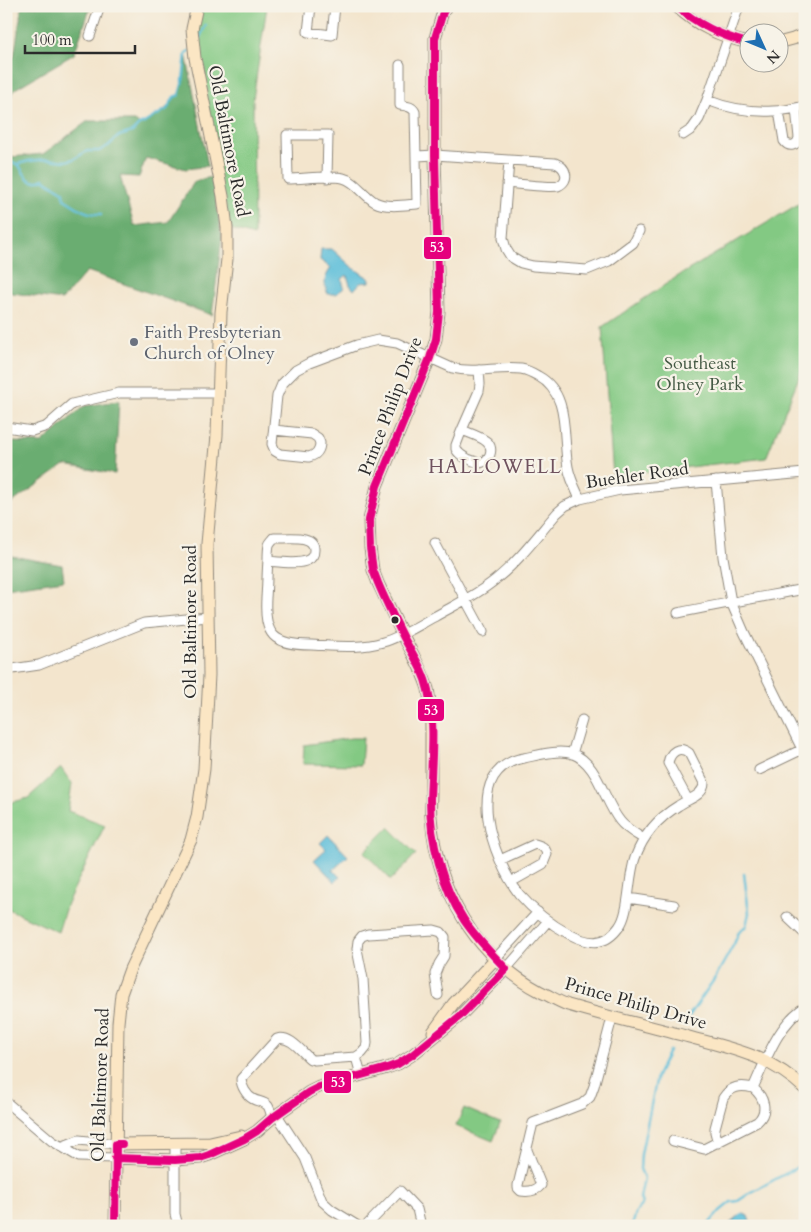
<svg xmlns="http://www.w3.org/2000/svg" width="811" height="1232" viewBox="0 0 811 1232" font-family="Cardo,serif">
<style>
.green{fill:#83c983;stroke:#577a57}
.forest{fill:#6aad71;stroke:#4a6c4e}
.water{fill:#5abdd9;stroke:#427482}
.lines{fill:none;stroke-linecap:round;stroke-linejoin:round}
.stream{stroke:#5abdd9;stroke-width:2.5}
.street-casing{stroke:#8f887c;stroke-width:11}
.secondary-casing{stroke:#8f887c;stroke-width:13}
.street{stroke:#fff;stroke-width:9}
.secondary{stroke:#fbe6c4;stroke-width:11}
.bus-1-casing{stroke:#f7f3e8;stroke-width:11}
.bus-1{stroke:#e5007d;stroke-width:8}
.worship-dot{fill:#6b7280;stroke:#f7f3e8;stroke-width:2}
.bus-dot{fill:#2b2b2b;stroke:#f7f3e8;stroke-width:2}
.labels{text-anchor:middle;stroke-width:4.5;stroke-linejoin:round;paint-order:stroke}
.street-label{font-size:18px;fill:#2b2b2b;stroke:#f7f3e8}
.worship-label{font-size:18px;fill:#5b616d;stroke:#f7f3e8;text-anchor:start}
.park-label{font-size:18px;fill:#455a45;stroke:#f7f3e8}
.neighbourhood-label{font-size:19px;letter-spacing:1px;fill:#6f525e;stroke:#f7f3e8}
.line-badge{stroke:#f7f3e8;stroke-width:2}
.badge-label{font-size:14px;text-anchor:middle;font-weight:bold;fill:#fff}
</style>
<rect width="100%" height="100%" fill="#f7f3e8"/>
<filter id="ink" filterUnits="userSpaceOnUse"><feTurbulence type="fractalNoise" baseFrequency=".02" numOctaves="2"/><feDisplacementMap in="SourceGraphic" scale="10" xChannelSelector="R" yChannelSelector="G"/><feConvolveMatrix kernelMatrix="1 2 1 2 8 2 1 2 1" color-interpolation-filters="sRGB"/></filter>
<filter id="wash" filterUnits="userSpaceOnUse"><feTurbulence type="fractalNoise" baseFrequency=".0096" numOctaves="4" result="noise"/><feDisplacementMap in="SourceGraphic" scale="20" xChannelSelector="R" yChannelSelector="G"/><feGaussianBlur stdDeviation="1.12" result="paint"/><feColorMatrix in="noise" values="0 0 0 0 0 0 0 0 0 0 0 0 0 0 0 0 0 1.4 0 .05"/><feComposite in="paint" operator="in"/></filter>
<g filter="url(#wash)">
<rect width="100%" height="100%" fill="#f3e5cd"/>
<path class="green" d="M197,6H267L253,99L254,236L227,228L195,58Z
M805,200V362L766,458L613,476L602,327L675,278Z
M351,738H363L361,765L303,764L304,745Z
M61,768L72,784L68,811L105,825L67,903L58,932L6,908V804L28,798Z
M389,827L416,854L391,880L364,852Z
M464,1108L500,1123L493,1141L456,1126Z"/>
<path class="forest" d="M22,6H91L74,54L15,89L6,106V62L14,57Z
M186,54L208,166L186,169L146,158L139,177L120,176L134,226L168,222L195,181L212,177L222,238L212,315L87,271L62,300L6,292V152L11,157L43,154L88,121H135L140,125C145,123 161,113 165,109C171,105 171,98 179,94L183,81Z
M119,401L115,474L65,465L10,504H6V438L13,442L42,443L84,406Z
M6,555L62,565L64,580L6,588Z"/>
<path class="water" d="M321,249H332L352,267L370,279V282L360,283L354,290L350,285L347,275L342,279L344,288L336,294H328C323,283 324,278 331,268L320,260Z
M328,835L348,856L333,870L340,877L335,882L314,860L326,849L320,843Z
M742,1213L748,1216L751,1225L750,1226H727Z"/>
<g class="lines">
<path class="stream" d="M199,39L206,25
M6,164L8,162L18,164L29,161L48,159L66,161L74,159L87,151H99L108,146L119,136L132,132L139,125L144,123L167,109L174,97L179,95L183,81L186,54L189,51
M18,164C26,175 28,187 44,179C50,185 58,187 64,192V199C78,207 83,214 101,214
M687,1019L715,978L734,944L739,932L746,926L749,913L744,874
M586,1226L598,1224L600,1226
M629,1226L633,1223L636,1212L642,1204L640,1198L644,1178L640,1169L641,1154L657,1076L669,1051
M707,1226L720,1211L731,1202L738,1201L750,1193L805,1163"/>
</g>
</g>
<g filter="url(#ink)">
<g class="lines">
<g class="street-casing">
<path id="street" d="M311,6L308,32L332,35L335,6
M90,36L100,6
M707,100C727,108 752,112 773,111C784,111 795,108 805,106
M779,111L784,141C789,148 797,146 799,138L796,108
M683,135L692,129L699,119L707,100L739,6
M417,156L435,155L555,163C566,167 571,180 558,186C551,188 517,184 507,183
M509,161L503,238L506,249L511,257L521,263L533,266L587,270L609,261L633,243L639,231
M327,178L328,135H287L288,179C303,179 329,175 343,178C356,181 363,195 375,202C387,208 404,205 417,204L415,112C412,106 406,106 400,105V65
M6,427L32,431L47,426L72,404L119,393H218
M274,430L312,434L318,438L320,443C320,450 316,455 309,457L280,454L275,451L272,444L277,396L282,384L296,370L309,363L357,345L378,340L397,343L452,368C475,374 498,366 521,369C527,370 533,373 538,376C571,394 562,436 568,467C570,478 575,488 580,499
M462,430C469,433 482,437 487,442C495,449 489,462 480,463C476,463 472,460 468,459C463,456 459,455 456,449V445L461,432L479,391L480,384L479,370
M716,481L723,557L731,602L744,632L802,749
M435,543L483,632
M268,561C279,562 299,565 308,560C312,558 314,555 314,550C315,533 286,539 274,538C272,541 270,542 269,545C268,549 268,555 268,560C267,572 267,585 266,598C264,635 273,645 311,645C334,646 360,649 383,642C401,637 417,626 434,617C455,605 477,595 495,580C519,561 538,535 557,513L565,506L580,499L620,490L805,473
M678,613C720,604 762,597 805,589
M6,670L39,665L144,623L208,617
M572,754L582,720
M759,770L805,748
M644,839C636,834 626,829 620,821C604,802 598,763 573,754C558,749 539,755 524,758C460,769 493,860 519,894C533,910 550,924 569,934C588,944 605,947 619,927C630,913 628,877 635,858C643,836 658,818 678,806C687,799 704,796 704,783L689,753C679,745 670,752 668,763L688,800
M500,860L535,844C542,846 545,847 547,854L543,864L511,882
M628,898L674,905
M787,917L805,934
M495,959L538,912
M506,969L548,921
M356,1057L361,1075
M6,1102L52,1141L79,1157L115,1158
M277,1115L305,1158L322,1201L332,1210L358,1226
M272,1118C271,1114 270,1109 268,1106C264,1101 258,1102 253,1099C247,1096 241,1086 241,1079L277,1039C290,1035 301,1051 310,1059L314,1060L356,1057L362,1053L366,1048L367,1043L363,979L357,949L358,941L362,936L368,934L434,930L441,932L445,937L444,956L439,964L435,974L438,995
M673,1141L704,1149L757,1122C769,1111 764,1097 753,1088
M718,1143L715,1132V1128L723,1098C731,1086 740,1085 753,1088C766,1060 778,1024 805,1007
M175,1144V1214L178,1226
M61,1147L79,1140L116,1144
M527,1150L541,1185C536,1191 528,1192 521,1191L518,1188V1185L533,1123L582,1104L590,1097L594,1086L612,1018
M366,1226L400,1191L417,1209L421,1226"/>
</g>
<g class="secondary-casing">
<path id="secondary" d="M447,6L443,12L435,38V155L439,312L436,339L430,358L377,486L369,520L370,548L373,570L378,583C387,602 396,622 406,641C414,656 423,672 428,689C431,704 431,719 431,734C431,753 431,772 431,791C431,800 430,809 431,817C437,891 475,957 541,992C550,996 559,1002 568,1005C608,1017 649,1026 689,1037C733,1049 771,1056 805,1089
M676,6C698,27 720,36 748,43
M778,43L793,39L805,34
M433,1032L453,1004L495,959
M116,1144L210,1143L241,1136
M115,1158L175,1160L200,1158L209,1155L244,1139L257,1131L272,1118L309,1092L319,1087L387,1068L398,1064L412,1055L460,1016L506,969
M115,1226L118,1023L121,994L130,969L191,840L197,817L204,769L209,675L207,544L217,435L221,312L227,259V228L223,196L195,58L192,29L197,6"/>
</g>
<use href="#street" class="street"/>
<use href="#secondary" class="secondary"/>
<g class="bus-1-casing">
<path id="bus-1" d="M676,6C698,25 721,36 748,43
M115,1158L175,1160L200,1158L209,1155L244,1139L257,1131L272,1118L309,1092L319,1087L387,1068L398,1064L412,1055L460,1016L506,969C491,953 476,938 464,920C442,886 430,841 430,800C431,764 436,725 428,690C424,671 413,655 404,638C395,620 386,602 378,583L373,570L370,548L369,520L377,486L430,358L436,339L439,312L435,155V38L443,12L447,6
M115,1226L116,1144H122"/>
</g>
<use href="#bus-1" class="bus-1"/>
</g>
</g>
<circle class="worship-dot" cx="134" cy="342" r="5"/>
<circle class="bus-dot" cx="395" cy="620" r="4.5"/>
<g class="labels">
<g class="street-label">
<text transform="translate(229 141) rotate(79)" y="6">Old Baltimore Road</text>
<text transform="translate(390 406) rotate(-69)" y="6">Prince Philip Drive</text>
<text transform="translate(637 475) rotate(-8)" y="6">Buehler Road</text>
<text transform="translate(190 622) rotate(-90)" y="6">Old Baltimore Road</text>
<text transform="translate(636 1003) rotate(16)" y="6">Prince Philip Drive</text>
<text transform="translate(100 1085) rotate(-88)" y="6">Old Baltimore Road</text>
</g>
<g class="worship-label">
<text x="144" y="338">Faith Presbyterian<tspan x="144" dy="21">Church of Olney</tspan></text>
</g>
<g class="park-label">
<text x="700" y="369">Southeast<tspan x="700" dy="21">Olney Park</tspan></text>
</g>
<g class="neighbourhood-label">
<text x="495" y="473">HALLOWELL</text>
</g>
</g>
<g class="line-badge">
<rect x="423" y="236" width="29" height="24" rx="5" fill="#e5007d"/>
<rect x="417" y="698" width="28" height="24" rx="5" fill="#e5007d"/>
<rect x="323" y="1070" width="29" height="24" rx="5" fill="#e5007d"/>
</g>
<g class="badge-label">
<text x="437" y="252">53</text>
<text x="431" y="715">53</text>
<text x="338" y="1087">53</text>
</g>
<rect width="811" height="1232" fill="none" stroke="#f7f3e8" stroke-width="25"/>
<g transform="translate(764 48) rotate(134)"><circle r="24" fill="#f7f3e8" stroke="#a5a39c"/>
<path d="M0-4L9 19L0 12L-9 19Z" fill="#1f6fb2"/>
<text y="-8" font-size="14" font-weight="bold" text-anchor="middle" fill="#2b2b2b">N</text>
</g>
<path d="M25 45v8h110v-8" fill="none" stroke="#2b2b2b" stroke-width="2.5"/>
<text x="32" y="45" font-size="15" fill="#2b2b2b" stroke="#f7f3e8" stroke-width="4" paint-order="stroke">100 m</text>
</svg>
